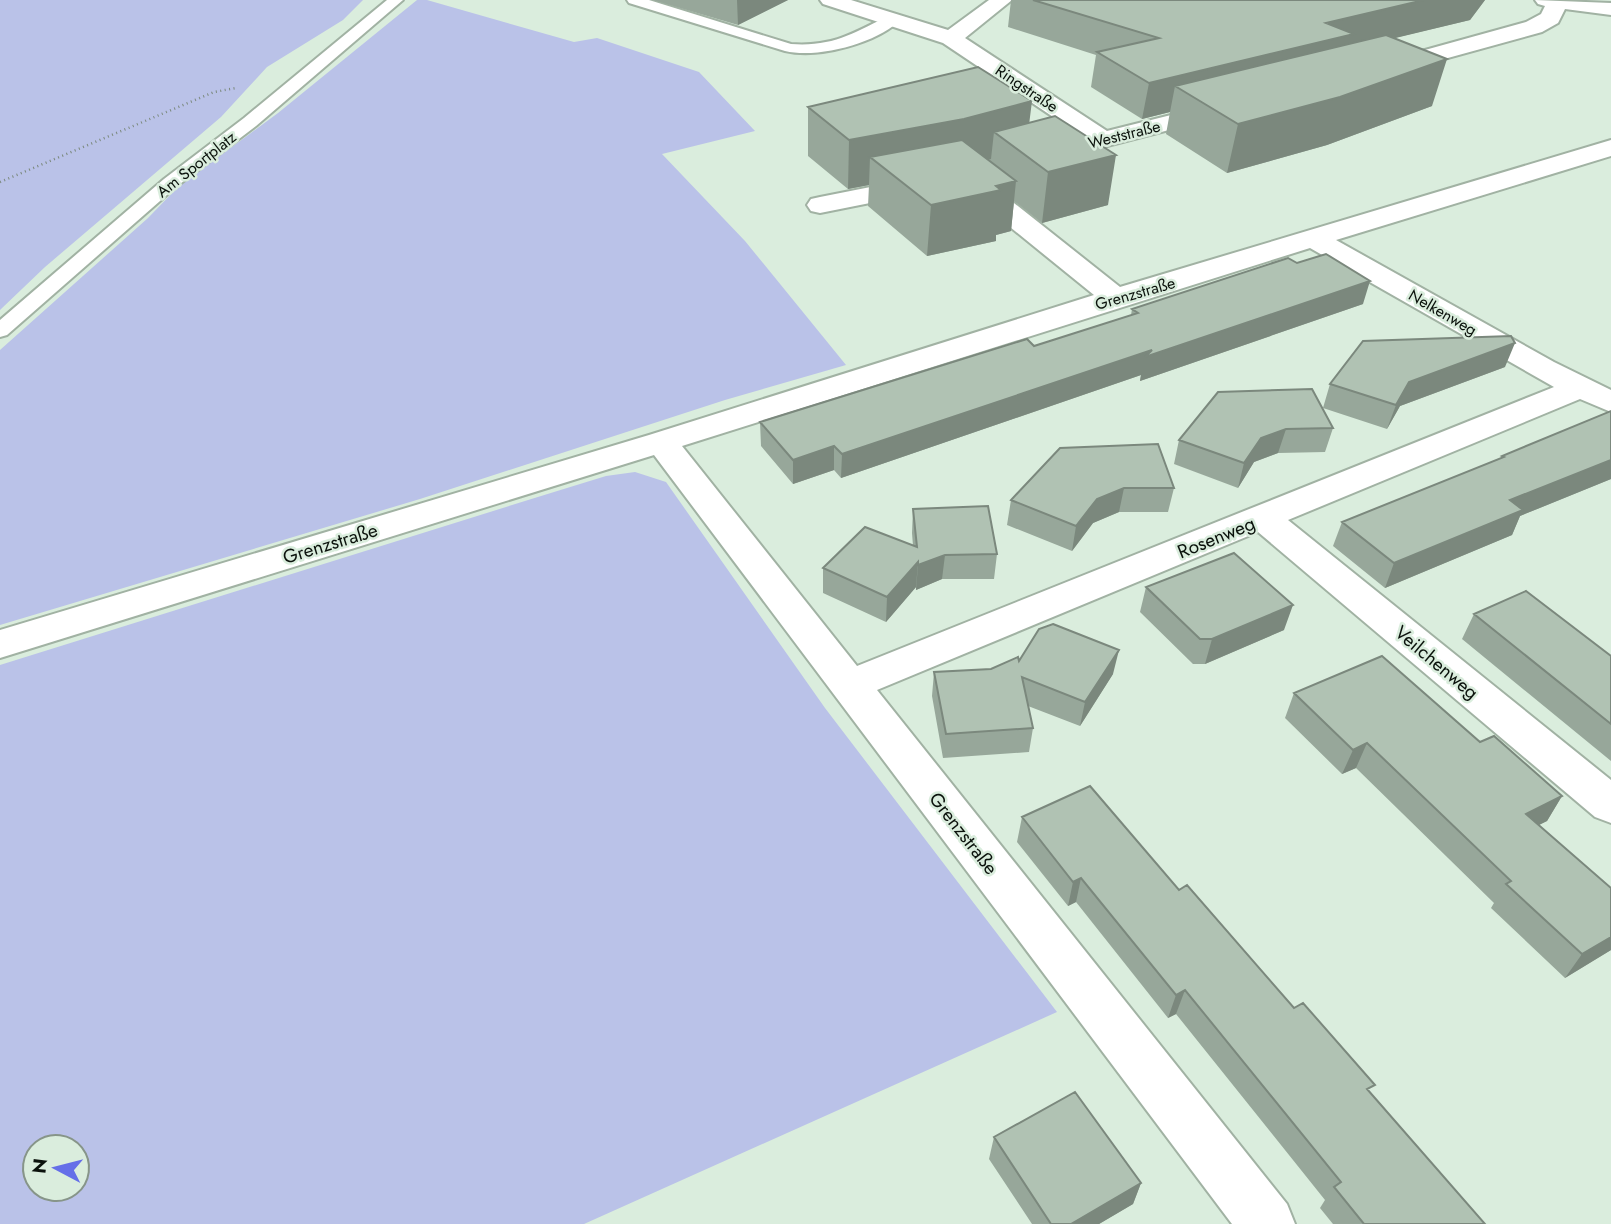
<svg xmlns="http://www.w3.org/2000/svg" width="1611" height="1224" viewBox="0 0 1611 1224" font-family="Jost,sans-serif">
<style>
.green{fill:#bac2e8;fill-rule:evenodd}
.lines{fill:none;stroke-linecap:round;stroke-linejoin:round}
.service-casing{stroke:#a1b2a3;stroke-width:4}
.minor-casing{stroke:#a1b2a3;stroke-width:4}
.path{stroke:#7b897d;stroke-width:2.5;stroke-dasharray:1 3.5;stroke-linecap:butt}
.service{fill:#fff;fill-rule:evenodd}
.minor{fill:#fff;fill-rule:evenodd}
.wall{fill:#97a79a}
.shaded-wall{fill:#7b887d}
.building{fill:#b0c2b3;stroke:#7b887d;stroke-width:2}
.labels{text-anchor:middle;stroke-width:5;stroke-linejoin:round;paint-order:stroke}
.far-street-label{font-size:16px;fill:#0b120c;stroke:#daeddd}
.street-label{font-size:19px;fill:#0b120c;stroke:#daeddd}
</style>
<rect width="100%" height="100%" fill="#daeddd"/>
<path class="green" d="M0,0H363L343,20L267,67L221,117L45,267L0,310Z
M417,0H427L574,42L597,38L699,72L755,131L662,154L745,241L846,365L725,400L420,499L0,625V350L148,218L179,186L278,113Z
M635,472L666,482L825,708L1057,1012L584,1224H0V665L554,492L606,476ZM35,1147H77V1189H35Z"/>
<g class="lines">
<g class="service-casing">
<path id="service" d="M387,0H403L256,126L176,187L7,335L0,337V320L164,179L244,118Z
M627,0H649L791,44C833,47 854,33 890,15L895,14L902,18C879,43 818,59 785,51L629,3Z"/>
</g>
<g class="minor-casing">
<path id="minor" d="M820,0H851L948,30L989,0H1012L965,38L1107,131L1219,103L1227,105L1231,110L1227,115L1053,160L1044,163L1035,160L1031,155L1035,150L1083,137L943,43L823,4Z
M1535,0L1611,3V15L1565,9L1558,23L1542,32L1386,75L1378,73L1375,68L1378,63L1526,22L1541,14L1545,6L1538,4Z
M1611,140V156L1336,240L1554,362L1611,390V412L1580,399L1288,520L1611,780V823L1595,817L1258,532L877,690L1287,1204L1295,1224H1232L654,455L0,658V630L649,435L1094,295L962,188L958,182L962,176L971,174L980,176L1120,287ZM1310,248L1554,387L857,666L682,446Z
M921,177L930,179L934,185L930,191L820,213L811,211L807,205L811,199L820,197Z"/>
</g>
<path class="path" d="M0,182L214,92L236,88"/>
<use href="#service" class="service"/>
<use href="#minor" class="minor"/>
</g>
<path class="wall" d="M653,0H788L738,25Z
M1011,0H1485L1470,20L1394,38L1432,106L1327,145L1227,173L1166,134L1170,112L1142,119L1091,87L1096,55L1008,27Z
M808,107L1029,123L1108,205L1042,223L1014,201L1011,231L996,235V241L927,256L868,206L869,185L848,189L808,156Z
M1363,304L1140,381L1141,375L841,478L834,470L793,484L761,446L760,422L1034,346L1131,315L1132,309Z
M1505,367L1400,406L1387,429L1323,408L1330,384Z
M1218,392L1333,428L1325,452L1278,453L1254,462L1238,488L1174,464L1179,440Z
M1611,411V479L1520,516L1512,535L1385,588L1333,546L1342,522L1501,459L1502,456Z
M1060,448L1174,488L1168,512H1119L1093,523L1072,551L1007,525L1011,500Z
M913,509L997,554L994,579H942L916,590V587L886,622L823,593V568L913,546L912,533Z
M1146,587L1284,630L1205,664H1193L1140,612Z
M1474,614L1611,656V761L1462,639Z
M1019,661L1113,674L1080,726L1028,706L1033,728L1029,752L943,758L932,696L934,672L991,669Z
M1294,693L1480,742L1562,796L1547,821L1538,825L1611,950L1565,978L1491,908L1494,903L1356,768L1342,774L1285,718Z
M1022,817L1179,890L1294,1008L1370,1092L1485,1224H1333L1320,1208L1325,1200L1176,1014L1168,1018L1076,902L1068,906L1017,842Z
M994,1137L1141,1183L1133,1204L1099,1224H1032L989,1159Z"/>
<path class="shaded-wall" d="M737,0H788L738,25Z
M1424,0H1485L1470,20L1350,49L1175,86L1170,112L1142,119L1149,83L1326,23Z
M1447,59L1432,106L1327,145L1227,173L1238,124Z
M1032,101L1026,149L994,132L991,159L960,167L870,157L869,185L848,189L849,140Z
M1116,155L1108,205L1042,223L1048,172Z
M1016,181L1011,231L996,235V241L927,256L931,205Z
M1370,281L1363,304L1140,381L1141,375L841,478L842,454L1152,350Z
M1515,343L1505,367L1400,406L1387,429L1396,405L1409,382Z
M1286,429L1278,453L1254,462L1238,488L1244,463L1261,438Z
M834,446V470L793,484V460Z
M1611,460V479L1520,516L1512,535L1385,588L1394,563L1510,500Z
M1124,488L1119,512L1093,523L1072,551L1076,526L1097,499Z
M945,555L942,579L916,590L918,565Z
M918,562L916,587L886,622L887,597Z
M1293,605L1284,630L1205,664L1212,639Z
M1119,650L1113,674L1080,726L1085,702Z
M1367,743L1356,768L1342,774L1353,750Z
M1562,796L1547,821L1512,839L1526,814Z
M1081,878L1076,902L1068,906L1073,882Z
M1611,937V950L1565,978L1582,954Z
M1185,990L1176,1014L1168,1018L1176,995Z
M1141,1183L1133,1204L1099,1224H1071Z"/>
<path class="building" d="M1033,0H1424L1326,23L1354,34L1149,83L1097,52L1159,38Z
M1386,35L1447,59L1340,97L1238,124L1175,86Z
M978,67L1032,101L964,119L849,140L808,107Z
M1055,116L1116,155L1048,172L994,132Z
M962,140L1016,181L996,186L1001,190L931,205L870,157Z
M1326,254L1370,281L1145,357L1152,350L842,454L834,446L793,460L760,422L1027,339L1034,346L1138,313L1132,309L1288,258L1297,263Z
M1511,336L1515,343L1409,382L1396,405L1330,384L1363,341Z
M1312,389L1333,428L1286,429L1261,438L1244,463L1179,440L1218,392Z
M1611,411V460L1510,500L1523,510L1394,563L1342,522L1504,457L1502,456Z
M1158,444L1174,488H1124L1097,499L1076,526L1011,500L1060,448Z
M988,506L997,554L945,555L918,565V562L887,597L823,568L865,527L917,547L913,509Z
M1234,553L1293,605L1212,639H1200L1146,587Z
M1526,591L1611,656V724L1474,614Z
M1053,624L1119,650L1085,702L1022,677L1033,728L946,734L934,672L991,669L1018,657L1019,661L1039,629Z
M1382,656L1480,742L1494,736L1562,796L1526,814L1611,888V937L1582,954L1506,884L1511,881L1367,743L1353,750L1294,693Z
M1090,786L1179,890L1187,885L1294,1008L1303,1003L1375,1085L1367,1089L1485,1224H1364L1334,1187L1341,1182L1185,990L1176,995L1081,878L1073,882L1022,817Z
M1075,1092L1141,1183L1071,1224H1051L994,1137Z"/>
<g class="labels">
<g class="far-street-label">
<text transform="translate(1027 88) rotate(34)" y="6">Ringstraße</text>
<text transform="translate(1124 134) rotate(-14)" y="6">Weststraße</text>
<text transform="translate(196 164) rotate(-38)" y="6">Am Sportplatz</text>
<text transform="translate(1135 293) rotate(-16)" y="6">Grenzstraße</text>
<text transform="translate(1443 312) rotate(30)" y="6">Nelkenweg</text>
</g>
<g class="street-label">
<text transform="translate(1216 537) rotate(-22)" y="7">Rosenweg</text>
<text transform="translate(330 543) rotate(-17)" y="7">Grenzstraße</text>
<text transform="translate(1437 662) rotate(40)" y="7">Veilchenweg</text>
<text transform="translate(964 833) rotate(52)" y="7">Grenzstraße</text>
</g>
</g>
<g transform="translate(56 1168) rotate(277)"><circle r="33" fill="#daeddd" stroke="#879589" stroke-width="2"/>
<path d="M0-5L12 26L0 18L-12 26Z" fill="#656fe8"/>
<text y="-10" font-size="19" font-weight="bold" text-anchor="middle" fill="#0b120c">N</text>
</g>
</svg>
